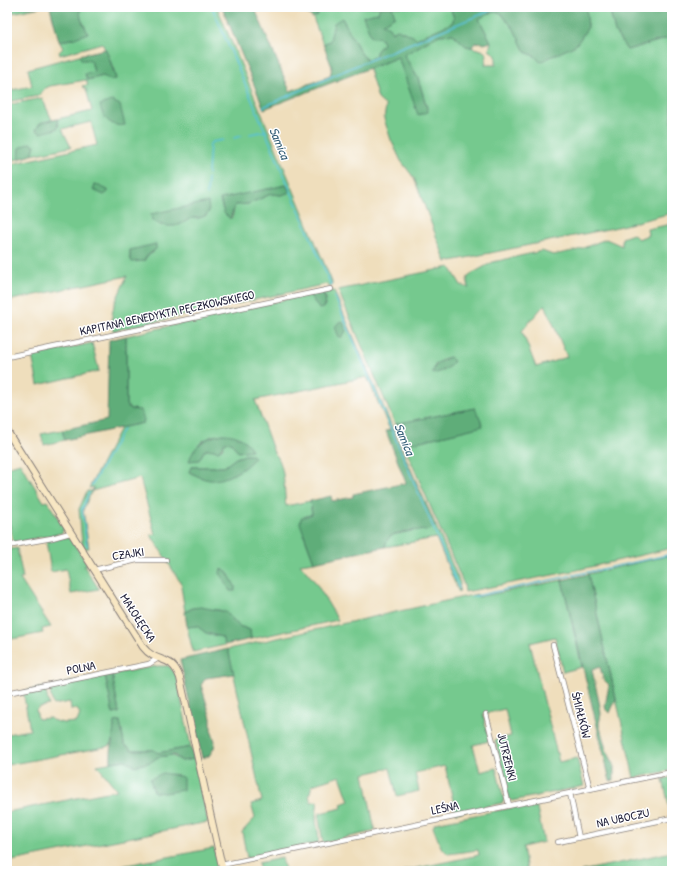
<svg xmlns="http://www.w3.org/2000/svg" width="679" height="878" viewBox="0 0 679 878" font-family="'Patrick Hand',sans-serif">
<style>
.green{fill:#74c98e;stroke:#4b7664;fill-rule:evenodd}
.forest{fill:#5fad79;stroke:#40685a}
.lines{fill:none;stroke-linecap:round;stroke-linejoin:round}
.stream{stroke:#59c0d6;stroke-width:1.5}
.street-casing{stroke:#88807c;stroke-width:6}
.secondary-casing{stroke:#88807c;stroke-width:8}
.street{stroke:#fff;stroke-width:4.5}
.secondary{stroke:#f8e7c3;stroke-width:6}
.labels{text-anchor:middle;stroke-width:3;stroke-linejoin:round;paint-order:stroke}
.street-label{font-size:12px;fill:#22223b;stroke:#fff}
.water-label{font-size:13px;font-style:italic;fill:#386179;stroke:#fff}
</style>
<rect width="100%" height="100%" fill="#fff"/>
<filter id="ink" filterUnits="userSpaceOnUse"><feTurbulence type="fractalNoise" baseFrequency=".025" numOctaves="2"/><feDisplacementMap in="SourceGraphic" scale="8" xChannelSelector="R" yChannelSelector="G"/><feConvolveMatrix kernelMatrix="1 2 1 2 8 2 1 2 1" color-interpolation-filters="sRGB"/></filter>
<filter id="wash" filterUnits="userSpaceOnUse"><feTurbulence type="fractalNoise" baseFrequency=".012" numOctaves="4" result="noise"/><feDisplacementMap in="SourceGraphic" scale="16" xChannelSelector="R" yChannelSelector="G"/><feGaussianBlur stdDeviation="0.9" result="paint"/><feColorMatrix in="noise" values="0 0 0 0 0 0 0 0 0 0 0 0 0 0 0 0 0 1.4 0 .05"/><feComposite in="paint" operator="in"/></filter>
<g filter="url(#wash)">
<rect width="100%" height="100%" fill="#efdebc"/>
<path class="green" d="M7,7H41L7,14Z
M82,7H217L332,282V285L329,287L327,284L113,331L112,315L114,305L127,276L7,301V165L97,145L91,122L62,129L71,147L32,155L35,145L19,151V159L7,161V105L42,98L52,120L40,123L36,130L59,126L57,119L92,111L86,89L82,86L88,85L86,80L50,86L44,89L38,96L7,102V91L32,86L28,69L79,55L81,58L85,60L91,59L94,73L87,80L103,76L116,79L113,67L102,43L60,55L59,52L63,48L59,41L72,39L86,28L81,19L80,11ZM286,185L289,192L282,195L271,194L248,204L235,205L232,218L223,210L220,200ZM207,215L199,218H191L179,225H160ZM130,250L154,252L147,256L130,258Z
M315,7H380L379,13L364,16L381,38L383,44L376,52V56L367,59L362,55L342,18L331,36V41L323,44L313,18L318,15Z
M391,7H450L454,18L452,23L416,39L392,32L381,24L395,16Z
M586,7H609L615,32L627,50L672,37V213L613,228L446,262L414,178L401,161L391,140L384,119L386,106L378,99L369,69L398,57L419,115L428,111L418,78L404,55L439,35L453,34L466,46L482,50L487,54L485,65H496V55L489,50L491,42L479,19L489,13L500,12L514,29L525,52L535,56L576,45L588,27Z
M672,224V548L573,571L465,592L464,585L404,445L482,426L475,408L395,424L338,290L450,267L461,285L469,288L467,280L469,275L493,262L542,251L553,255L578,250L606,239L622,246V238L633,234L638,239L648,235L647,229ZM545,304L567,357L536,367L522,331ZM450,357L454,361L444,371L434,366L443,359Z
M322,291H334L393,429L390,430L367,377L255,400L274,453C285,461 284,491 286,506L310,501L312,515L306,516L304,535L314,562L300,564L316,583L338,620L251,639L250,630L239,626L226,612L219,610L193,608L185,612L181,586L182,585L151,535L155,534L140,478L92,491L83,510L89,548L84,549L82,544L79,509L87,491H92L94,487L89,488L120,428L143,423L134,409H131L126,405V336L309,294L318,307L325,306L326,298ZM223,434L252,449L238,452L231,442H225L222,449L216,451L212,449L204,451L199,460L201,442L212,436ZM245,455H249L254,458L234,474L202,478L189,472L190,469L192,467H224L236,458Z
M92,343L99,371L38,385L32,356Z
M62,430L65,440L44,445L41,434Z
M20,463L44,502L47,501L64,527L62,533L13,543L7,511V467Z
M436,526L460,583L459,593L436,538L385,547L387,540L392,535Z
M66,537L71,539L88,565L84,566L99,589L71,594L66,569L51,572L46,541Z
M17,548L23,578L20,579L51,627L42,629L43,633L7,640V550Z
M672,555V770L634,778L588,574Z
M562,580L582,667L563,672L555,637L530,643L559,762L577,758L584,786L512,801L509,799L495,740L511,736L505,709L483,714L489,741L473,745L480,772L496,768L504,800L502,803L456,813L445,766L415,773L419,791L397,796L390,768L364,774L375,831L323,843L319,820L320,813L342,808L341,804L349,801L340,776L312,785L309,796L311,802L317,801C318,807 316,812 316,817C316,827 320,834 318,843L247,858L242,832L255,818L251,804L262,801L228,649L477,594L478,597Z
M197,626L206,633L222,637L225,645L193,652L187,627Z
M158,666H169L176,674L191,747L158,753L154,750H132L124,744L120,721L114,722V734L110,746L7,765V734L30,730L23,691L45,687L49,705L39,707L36,710L38,719L50,718L52,720L63,723L77,722L80,714L77,709L71,710L70,702L53,705L50,692L51,686L105,675L113,714L119,713L112,674Z
M171,755L182,761L194,759L208,822L7,862V812L117,790L97,765L125,760L129,762ZM171,774L178,775L152,787L151,780Z
M672,777V816H671L663,779Z
M536,803L544,842L523,847L527,871H403L479,855L478,850L448,854L441,847L433,827L435,823Z
M214,848L219,871H96Z
M672,852V871H581Z
M282,858L285,871H260L258,863Z"/>
<path class="forest" d="M50,7H82L80,11L81,19L88,33L72,39L59,41Z
M222,7L255,9L290,91L330,76L332,67L323,44L330,41L334,23L342,18L362,55L367,59L376,56V52L383,44L381,38L371,36L363,16L378,13L380,7H392L395,16L382,24L389,27L392,32L397,29L413,36L416,39L452,23L454,18L450,7H586L588,27L576,45L540,62L535,56L525,52L514,29L500,12L489,13L479,19L491,42L484,44L480,42L475,43L472,47L466,46L453,34L439,35L404,55L418,78L428,112L418,115L398,57L264,109Z
M303,7H315L318,15L313,18L305,12Z
M609,7H672V37L627,50L615,32Z
M106,49L116,79L111,80L103,76L87,80L85,74L94,72L91,60H82L79,55Z
M112,101L120,105L125,125C112,128 102,118 100,105Z
M57,119L58,123L57,129L41,133L36,130L40,123Z
M30,143L35,145L32,155L19,159L20,148Z
M95,184L108,190V192L104,195L93,190Z
M286,185L290,192L282,195L271,194L248,204L235,205L230,219L224,213L220,199Z
M208,202L209,212C204,220 197,216 190,219C187,220 184,223 181,224C173,228 159,226 152,220L151,214Z
M156,244V249L147,256L144,261L132,262L130,258V250Z
M322,291L326,301L323,308L319,309L309,294Z
M343,321L346,331L342,337H339L335,327L339,322Z
M126,336V405L131,409L140,410L144,420L143,423L65,440L62,430L107,420L109,340Z
M450,357L454,361C449,369 441,372 433,374C432,365 442,360 450,357Z
M475,408L483,426L404,445L395,424Z
M393,429L436,526L426,531C419,529 396,532 391,536C387,539 386,543 385,547L314,562L300,523L301,518L312,514L310,501L331,496L332,501L353,497V494L406,483L386,431Z
M223,434C235,434 245,438 252,450L238,452L231,442H225L219,451L208,449L204,451L199,460L189,461C194,445 206,437 223,434Z
M245,455H252L254,458C245,470 224,481 210,480C202,479 196,475 189,472L190,469L192,467H224L236,458Z
M221,569L227,571L235,586V591H230L220,573Z
M588,574L616,699L610,713L606,710L605,706L609,685L603,679L600,667L592,670L600,706L601,714L599,724L606,749L614,764V780L610,781L562,580Z
M201,607L226,612L239,626L250,630L251,639L225,645L222,637L206,633L197,626L187,627L185,612L193,608Z
M228,649L234,674L206,678L201,685L211,718V730L215,741L214,748L209,756L202,758L180,660Z
M112,674L119,713L113,714L105,675Z
M120,721L124,744L132,750H154L158,753L191,747L194,759L182,761L174,755H171L158,757L151,762L135,766L125,760L111,762C110,748 114,736 114,722Z
M163,773L183,777V790L165,793L154,792L150,779Z"/>
<g class="lines">
<path class="stream" d="M212,7L331,285
M263,107L353,67L499,7
M250,134L266,131
M234,138L242,136
M208,174L210,144L212,142L223,140
M207,195L208,178
M335,297L459,588
M92,485L123,429
M87,546L82,509L89,493
M471,597L672,554"/>
</g>
</g>
<g filter="url(#ink)">
<g class="lines">
<g class="street-casing">
<path id="street" d="M7,357L331,289
M7,546L52,538L70,533
M94,570L137,560H166
M553,645L590,789
M7,693L149,664L157,659
M486,714L509,805
M570,793L579,838
M558,842L672,818
M221,865L672,772"/>
</g>
<g class="secondary-casing">
<path id="secondary" d="M7,431L143,647C157,665 171,653 180,678L223,871"/>
</g>
<use href="#street" class="street"/>
<use href="#secondary" class="secondary"/>
</g>
</g>
<g class="labels">
<g class="street-label">
<text transform="translate(167 313) rotate(-12)" y="4">KAPITANA BENEDYKTA PĘCZKOWSKIEGO</text>
<text transform="translate(128 554) rotate(-8)" y="4">CZAJKI</text>
<text transform="translate(138 618) rotate(57)" y="4">MAŁOŁĘCKA</text>
<text transform="translate(81 668) rotate(-11)" y="4">POLNA</text>
<text transform="translate(581 715) rotate(76)" y="4">ŚMIAŁKÓW</text>
<text transform="translate(507 757) rotate(76)" y="4">JUTRZENKI</text>
<text transform="translate(445 808) rotate(-12)" y="4">LEŚNA</text>
<text transform="translate(623 818) rotate(-12)" y="4">NA UBOCZU</text>
</g>
<g class="water-label">
<text transform="translate(280 143) rotate(67)" y="5">Samica</text>
<text transform="translate(405 439) rotate(67)" y="5">Samica</text>
</g>
</g>
<rect width="679" height="878" fill="none" stroke="#fff" stroke-width="24"/>
</svg>
